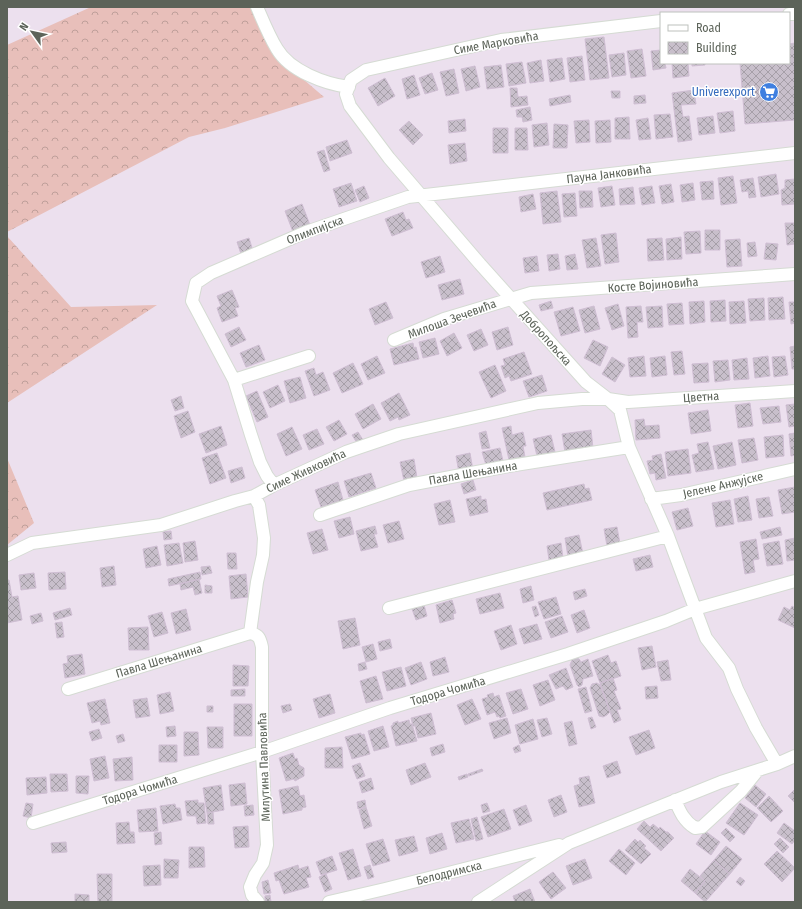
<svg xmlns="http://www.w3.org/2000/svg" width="802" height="909" viewBox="0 0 802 909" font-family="'Fira Sans Condensed',sans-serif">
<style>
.forest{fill:url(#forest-crowns)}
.building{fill:url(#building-cross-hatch);stroke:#cfbed3}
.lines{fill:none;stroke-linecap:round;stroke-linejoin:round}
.minor-casing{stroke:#d5dbd3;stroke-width:14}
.minor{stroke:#fff;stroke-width:12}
.labels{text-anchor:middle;stroke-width:3;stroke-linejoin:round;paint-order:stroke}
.street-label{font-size:12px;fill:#5c6359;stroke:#fff}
.shop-label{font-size:12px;fill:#366cbe;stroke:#fff;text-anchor:end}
</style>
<defs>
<pattern id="forest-crowns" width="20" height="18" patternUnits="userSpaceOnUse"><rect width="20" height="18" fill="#e8bfba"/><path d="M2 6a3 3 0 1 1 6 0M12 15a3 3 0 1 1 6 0" fill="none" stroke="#bf9f9a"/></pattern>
<pattern id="building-cross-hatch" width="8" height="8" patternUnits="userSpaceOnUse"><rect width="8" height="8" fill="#c8bfcb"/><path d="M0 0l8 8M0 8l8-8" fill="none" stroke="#a69fa8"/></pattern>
</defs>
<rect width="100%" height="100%" fill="#ece0ee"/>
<path class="forest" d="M91,7H255L275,55L324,97L225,128L189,137L7,232V45Z
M7,236L71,307L157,305L7,403Z
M7,458L34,523L7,545Z"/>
<path class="building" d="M604,37L609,78L590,80L585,39Z
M795,43V120L745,124L740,63H789V44Z
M642,49L646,76L631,78L627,51Z
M661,50V63H665L666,68L653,70L651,51Z
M624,53L626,75L612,77L609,55Z
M582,56L585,80L570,82L567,58Z
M562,58L565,79L550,82L547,60Z
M541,60L544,81L530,83L527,63Z
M522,62L526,83L509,86L506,64Z
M672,63H688L689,76L673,78Z
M692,63H705V65L692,66Z
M501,65L504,87L487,89L484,67Z
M475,66L480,87L466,91L461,69Z
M454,69L459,93L446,96L440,72Z
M432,73L438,90L425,94L419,78Z
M414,75L420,95L407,99L402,79Z
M385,78L395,96L378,106L368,88Z
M510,88H517L518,97L527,96L528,105L511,107Z
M694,90L696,104L681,105L683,117L689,116L692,140L678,142L672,93Z
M611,91H620V98H612Z
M570,95L571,102L550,106L549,99Z
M645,95L646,103L634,104V96Z
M530,107L532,120L523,122L522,117H517L516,110Z
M733,111L735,131L720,133L717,113Z
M670,114L673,137L656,139L654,115Z
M713,116L715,133L699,135L697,118Z
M629,117L630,139H615V118Z
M648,118L651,139L639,140L636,120Z
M465,119L466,131L449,133L448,121Z
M589,120L590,142L576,143L574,121Z
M610,120L611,142L596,143L595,121Z
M409,121L423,135L413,145L399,130Z
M547,123L549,145L534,147L532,125Z
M554,124L568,125L567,148H553Z
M493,128H508V153H493Z
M515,128H527L528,150H515Z
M347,140L352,153L330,161L326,147Z
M465,143L467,161L450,164L448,145Z
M324,150L330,170L324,172L317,152Z
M776,174L779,194L761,197L758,177Z
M733,176L737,203L721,205L718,178Z
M753,178L756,197L749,198L748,191L742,192L740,180Z
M795,179V204L782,205L781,190L785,188V180Z
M713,181L714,199L702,200L700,182Z
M351,183L357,201L339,207L333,189Z
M693,183L695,200L682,202L680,185Z
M671,184L674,202L662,204L659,186Z
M364,186L369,198L360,202L355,190Z
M612,186L615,205L601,207L598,188Z
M652,186L655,203L642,205L639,188Z
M633,187L635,204L620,205L619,189Z
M557,191L561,222L543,224L540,193Z
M579,191H592L593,207L580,208Z
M575,193L577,216L564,217L562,194Z
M533,194L536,209L521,212L519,197Z
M302,204L310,225L293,232L285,211Z
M403,212L406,220L409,219L413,228L392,236L385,219Z
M785,223H795V244L787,245Z
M705,230H720V250H705Z
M700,231L701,253L686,254L684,232Z
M616,233L619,262L605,264L601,235Z
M681,237L682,259L667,260L666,239Z
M249,238L253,251L241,254L237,242Z
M596,238L601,266L587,268L582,240Z
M662,238L664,260L648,261L647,239Z
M740,239L742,266L727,267L725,240Z
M755,242L757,256L748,257L747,243Z
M766,243L778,244L776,260L764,259Z
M558,254L560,269L549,271L547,255Z
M575,254L578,269L567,270L565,256Z
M440,256L445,272L426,278L421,262Z
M537,256L539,271L525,273L523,258Z
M460,279L464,294L442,300L438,285Z
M232,290L239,307L235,308L238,316L222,322L217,308L221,306L217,296Z
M783,297L785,319L769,320L768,298Z
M764,298L765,320L750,321L748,299Z
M725,300L726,321L711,322L710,301Z
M551,301L553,308L541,311L539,305Z
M704,301L705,322L690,324L689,302Z
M744,301L746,323L730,324L729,302Z
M386,302L393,318L375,325L369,309Z
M789,302H795V323L791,324Z
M682,303L684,324L669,325L667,304Z
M618,304L624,326L612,330L605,308Z
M594,306L600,329L585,333L579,310Z
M641,306L643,322H637L638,337L628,338L626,307Z
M662,306L663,327L648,328L646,307Z
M573,307L580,331L561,336L554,312Z
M239,327L246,340L231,347L225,334Z
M508,327L513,345L497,350L492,332Z
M481,329L488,345L474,351L467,335Z
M454,333L462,348L447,356L440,341Z
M435,338L439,354L423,358L419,342Z
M593,340L608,347L600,366L584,358Z
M413,343L414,348L416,347L419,359L394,365L390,349Z
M259,345L265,360L246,367L240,353Z
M795,346V369H792L790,347Z
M682,351L685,374L674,375L671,352Z
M524,352L532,374L511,381L509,376L505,378L501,366L505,365L503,359Z
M377,356L385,373L368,380L361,364Z
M644,356L646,376L630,377L628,358Z
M665,356L667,375L652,377L650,358Z
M768,356L770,376L755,378L753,358Z
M785,356L788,375L774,377L772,357Z
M612,357L625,365L615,382L602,374Z
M747,358L749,379L734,380L732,360Z
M728,360L730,380L715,382L713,361Z
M353,363L363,384L342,393L333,373Z
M708,363L709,382L694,383L692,364Z
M495,365L506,391L491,398L479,372Z
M314,368L316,375L323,372L330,390L314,396L305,371Z
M542,375L547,391L529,397L523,381Z
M300,377L306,398L290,403L284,381Z
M278,385L285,401L270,408L263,392Z
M257,391L268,417L257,422L246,396Z
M399,393L410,415L399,420L398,417L390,421L381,403Z
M181,396L184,408L175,411L171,400Z
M750,403L753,426L738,428L735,405Z
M373,404L381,419L363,429L355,414Z
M795,404V426L789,427L786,405Z
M779,406L781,422L763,424L760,408Z
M708,410L711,431L691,434L688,413Z
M188,411L195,432L181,438L174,416Z
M644,419L645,426L659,425L660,438L636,440L635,420Z
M339,420L347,434L334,441L326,427Z
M221,426L227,445L206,453L199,434Z
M511,426L512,435L523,432L526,446H523L525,457L509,460L502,428Z
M292,427L302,449L286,456L277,434Z
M317,429L324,444L309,450L303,435Z
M591,430L593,448L565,452L562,434Z
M486,431L490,448L482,449L479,433Z
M358,432L363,440L357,443L352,435Z
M795,433V455L791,456L789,434Z
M551,435L555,452L537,456L533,439Z
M783,435L784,456L766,458L764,437Z
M754,438L758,460L742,463L738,440Z
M708,442L714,469L696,472L692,455L699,453L697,444Z
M732,442L736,465L718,469L713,446Z
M500,448L503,461L486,465L482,452Z
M688,449L691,473L668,476L665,452Z
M217,453L226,478L210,484L202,458Z
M470,453L473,470L459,473L456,456Z
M661,454L666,478L656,480L655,473L650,474L647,461L653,460L652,456Z
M414,459L417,478L404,481L400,462Z
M242,467L245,478L231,483L228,471Z
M371,473L376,488L349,497L344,481Z
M473,480L476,490L464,494L461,484Z
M338,482L343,500L321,507L315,490Z
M584,484L585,489L589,488L592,500L547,510L543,493Z
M795,487V512L782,514L778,490Z
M481,496V500L486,499L488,512L470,516L466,499Z
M748,496L752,520L738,522L734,499Z
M769,497L773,516L759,518L756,499Z
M450,500L455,522L439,525L434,504Z
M730,500L734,524L716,527L712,503Z
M688,508L693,526L677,530L672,512Z
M350,517L354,534L339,538L334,521Z
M399,521L404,539L388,543L383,525Z
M375,526L377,534H374L378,547L361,551L356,531Z
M617,527L620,544L607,546L604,529Z
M780,527L782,535L762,539L760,532Z
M322,529L328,550L313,554L307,533Z
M171,531L172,539L164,540L163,532Z
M579,535L583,554L568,557L565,538Z
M795,538V560L787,561L785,540Z
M756,539L759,559L753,560L755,572L745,574L740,542Z
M195,541L198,560L185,562L183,543Z
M779,541L783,564L767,566L763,544Z
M179,543L183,563L167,566L164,545Z
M561,543L563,558L549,560L547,546Z
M157,546L161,565L146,568L143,549Z
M227,553H236L237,569H228Z
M650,555L653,567L636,571L633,559Z
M114,566L116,585L102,587L100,568Z
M210,566L212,573L202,575L201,567Z
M65,572L66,589L49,590L48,573Z
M200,572L201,579L169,586L168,579Z
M34,573L36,588L21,590L19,575Z
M246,574L248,597L231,599L229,576Z
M199,579L202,593L195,595L193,587L181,590L180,584Z
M7,580H9L12,597L18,596L22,620L7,623Z
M205,585L212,586V593H205Z
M531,586L534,600L523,603L520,589Z
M585,589L587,596L575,600L573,592Z
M500,593L504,608L480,614L476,599Z
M556,597L561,614L544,619L538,602Z
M452,600L456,613L453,614L454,619L440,623L436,605Z
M424,605L427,616L416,620L412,609Z
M536,606L539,615L535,617L532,607Z
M792,606L795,608V628L778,620L784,607L790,610Z
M70,608L72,615L55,620L53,613Z
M186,609L191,630L176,634L171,613Z
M584,610L590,628L577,633L571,615Z
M162,612L168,633L154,637L148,616Z
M41,613L43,621L32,624L30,616Z
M562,616L568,632L551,638L545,622Z
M355,618L360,645L343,649L338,621Z
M62,622L64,637L57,638L55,623Z
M537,624L542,639L524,644L519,629Z
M511,625L517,644L501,650L494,631Z
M148,627L149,650H129L128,628Z
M390,639L392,648L380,651L378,642Z
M373,644L377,659L366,662L362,647Z
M652,646L656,667L642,670L638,648Z
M82,654L85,674L65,678L63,664L68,663L67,656Z
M608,655L611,663L616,661L621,676L600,683L592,661Z
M445,657L449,672L433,676L430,662Z
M576,658L579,659L581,662L588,659L593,676L583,679L582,685L579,687L577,685L570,665L572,660Z
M668,660L671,680L661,681L657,662Z
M365,662L367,669L359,671L358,664Z
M421,662L427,679L411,685L405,668Z
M233,665L249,666L248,686H233Z
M401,667L406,686L387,691L382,672Z
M566,668L573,687L566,690L563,686L556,689L549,675Z
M376,676L383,699L366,703L360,681Z
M613,678L617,690L614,691L621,709L617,710L621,720L614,723L600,683Z
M548,680L555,700L540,706L533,685Z
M597,683L600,685L610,712L607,715L603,717L599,716L590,688L592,684Z
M657,686L658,698L646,699L645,687Z
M586,687L592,711L585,713L578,689Z
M245,689V696H231V690Z
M521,689L528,709L513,714L506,693Z
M170,692L174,711L160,714L157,695Z
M493,693L494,697L499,695L506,716L500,718L499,716L497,717L495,712L487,715L482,699L488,697L487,695Z
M330,694L335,713L319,718L313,699Z
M147,698L150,716L136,718L133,700Z
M105,699L110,723L101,725L100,721L92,723L87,703Z
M472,699L481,719L465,725L457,705Z
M234,704H252V736H234Z
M290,704L292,710L283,713L281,706Z
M207,706H213V712H207Z
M431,713L436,734L418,738L415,726H413L411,718Z
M592,717L596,727L591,729L588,718Z
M507,718L511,733L494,739L489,723Z
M547,718L552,734L542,737L537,720Z
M533,719L538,739L520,744L515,725Z
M409,720L410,724H412L417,741L396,746L391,726L393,725V723L398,721V723Z
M572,721L577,744L569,746L564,723Z
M175,726L176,736L167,737L166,727Z
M383,726L389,747L374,751L368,731Z
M207,727H223V748H208Z
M99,729L102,738L92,741L89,732Z
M649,730L655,748L636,755L629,737Z
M184,732H198L199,755L184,756Z
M361,733V735L364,734L370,754L352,759L345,737Z
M123,734L125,741L118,743L116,736Z
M443,744L445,752L432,756L430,748Z
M159,745H177V762H159Z
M519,745L521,751L515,753L513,748Z
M342,747L343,768H325V748Z
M293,753L295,759L297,758L299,765L304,768V776L295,781L294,779L286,781L279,758Z
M105,756L109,778L94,781L90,759Z
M132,757L133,780L115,781L113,759Z
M617,761L621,773L607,778L603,766Z
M360,763L365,776L357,779L352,766Z
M425,763L431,777L411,785L406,770Z
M482,769L483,771L469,776L468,774Z
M50,774H67L68,791L51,792Z
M467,774L468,777L459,780L458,777Z
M76,776H89L88,794L76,793Z
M589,776L595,803L579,807L574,786L580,784L579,778Z
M46,777L47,793L27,795L26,778Z
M371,778L374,789L362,793L359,782Z
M245,783L247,804L231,806L229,785Z
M221,785L224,810L207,813L203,788Z
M755,785L766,794L756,807L745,798Z
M298,786L300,796L304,795L306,807L302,808V810L283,814L279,790Z
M795,789V803L788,796Z
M561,795L567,812L554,817L548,800Z
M769,796L783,811L771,822L757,808Z
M198,800V803H204L206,823L197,824L196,816H187L185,801Z
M365,800L366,807L358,809L357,802Z
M26,803L33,804L31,818L23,816Z
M487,803L490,811L483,813L481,805Z
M740,803L758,815L744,835L726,823Z
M175,804L176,808H180L182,820L163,824L160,806Z
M253,805L254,815L245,816L244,806Z
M526,805L532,821L519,826L513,810Z
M366,807L372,826L364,829L359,810Z
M156,808L158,831L139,832L137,810Z
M504,809L511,829L488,837L481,817Z
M213,812L214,824H208L207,813Z
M477,817L483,839L476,841L471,819Z
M469,819L474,839L456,843L451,823Z
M644,821L650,827L653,824L659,829L660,827L666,832H668L674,838L661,851L637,829Z
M129,822L130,832H134L135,843L117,844L116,823Z
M784,823L795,831V840L792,844L777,833Z
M248,826L249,847L235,848L233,827Z
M726,828L735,837L730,842L721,833Z
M705,831L720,842L711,855L696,844Z
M161,832L162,844L155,845L154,833Z
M442,833L447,849L430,854L426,838Z
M414,836L418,851L399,856L395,840Z
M780,838L789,847L783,853L774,844Z
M383,839L390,861L373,866L366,844Z
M635,839L638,842L640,840L646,846L644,848L651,854L641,864L625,850Z
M66,842L67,852L52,853L51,843Z
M726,846L742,859L730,874L714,860Z
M189,847H204L205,867L189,868Z
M353,849L361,876L348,880L339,853Z
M619,849L635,863L626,875L609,861Z
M777,851L795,868L782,882L764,864Z
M332,856L337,870L321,875L316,862Z
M164,859L179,860L178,878H164Z
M585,859L592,878L573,885L566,866Z
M714,860L730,874L705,902L695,893L705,881L700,876Z
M160,865L161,885L144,886L143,866Z
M298,865L299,869L308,866L311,877L306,878L309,887L284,894L279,880L276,881L274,873Z
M370,865L374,877L368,879L364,867Z
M690,869L705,881L695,893L681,881Z
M553,872L566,888L551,899L539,882Z
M97,874H112V902H98Z
M326,874L332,889L325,892L319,877Z
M740,877L745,881L741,886L736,882Z
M268,880L271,893L264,894L262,882Z
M530,889L535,902H515L513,896Z
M75,894L89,895V902H75Z
M270,895L271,902H265V896Z"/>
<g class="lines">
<g class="minor-casing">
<path id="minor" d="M257,7C263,21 269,36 277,49C290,71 325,84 349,87
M789,14H795
M661,21L501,40L366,70L351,80L346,94L350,106L389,158L480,264L586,382L608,399L620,410L629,447L668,536L706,638L729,668L737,689L756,728L777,764
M394,340L444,319L531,293L795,274
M234,380L309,356
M274,485L267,476L260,462L251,435L234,380L192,301L196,283L211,273L306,232L408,197L795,153
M651,499L681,495L795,469
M320,515L409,485L503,467L629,447
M7,555L32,543L161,525L235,501L254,496L274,485L346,452L399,434L538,403L582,399H608L628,402L795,391
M389,608L668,536
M250,633C259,635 260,638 262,647V752L267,845L263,863L255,875L250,887L252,895L258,902
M250,633L257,582L263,555L264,538L259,505L254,496
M68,689L250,633
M675,800C680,812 684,821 695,828L702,827L741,791L758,770
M33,823L262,752L390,708L568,654L666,621L695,609L795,581
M329,902L385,889L559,845
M478,902L569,843L721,782L777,764L795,756"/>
</g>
<use href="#minor" class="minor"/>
</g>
<defs>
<g id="supermarket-disc" transform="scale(1)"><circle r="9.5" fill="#3f7fe0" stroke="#fff"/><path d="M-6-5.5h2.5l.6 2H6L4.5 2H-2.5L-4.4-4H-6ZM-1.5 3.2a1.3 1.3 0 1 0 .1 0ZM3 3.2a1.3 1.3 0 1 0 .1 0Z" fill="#fff"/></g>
</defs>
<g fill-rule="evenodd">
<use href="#supermarket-disc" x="769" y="92"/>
</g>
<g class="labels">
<g class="street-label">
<text transform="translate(496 43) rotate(-10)" y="4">Симе Марковића</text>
<text transform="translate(609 174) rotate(-7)" y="4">Пауна Јанковића</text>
<text transform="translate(315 230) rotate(-21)" y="4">Олимпијска</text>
<text transform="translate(653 285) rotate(-4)" y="4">Косте Војиновића</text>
<text transform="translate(452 319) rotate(-20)" y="4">Милоша Зечевића</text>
<text transform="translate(546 338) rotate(48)" y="4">Добропољска</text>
<text transform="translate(701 397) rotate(-4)" y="4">Цветна</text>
<text transform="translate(306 471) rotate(-25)" y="4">Симе Живковића</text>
<text transform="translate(473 473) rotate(-10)" y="4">Павла Шењанина</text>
<text transform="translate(723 485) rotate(-13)" y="4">Јелене Анжујске</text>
<text transform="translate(159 661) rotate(-17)" y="4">Павла Шењанина</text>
<text transform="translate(448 691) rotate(-16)" y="4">Тодора Чомића</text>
<text transform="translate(264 767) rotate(-92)" y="4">Милутина Павловића</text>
<text transform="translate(140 790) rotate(-17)" y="4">Тодора Чомића</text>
<text transform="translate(449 873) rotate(-14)" y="4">Белодримска</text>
</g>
<g class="shop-label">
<text x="755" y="96">Univerexport</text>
</g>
</g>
<rect width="802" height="909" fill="none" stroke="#5c6359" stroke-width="16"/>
<rect x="660" y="12" width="130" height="52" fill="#ffffff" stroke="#bec1bd"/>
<rect x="668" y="25" width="20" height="6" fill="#ffffff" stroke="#bec1bd"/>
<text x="696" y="32" font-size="12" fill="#5c6359">Road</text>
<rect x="668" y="42" width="20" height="12" fill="url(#building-cross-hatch)" stroke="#bec1bd"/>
<text x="696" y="52" font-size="12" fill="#5c6359">Building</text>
<g transform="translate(32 32) rotate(303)" stroke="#ffffff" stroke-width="3" paint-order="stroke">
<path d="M0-3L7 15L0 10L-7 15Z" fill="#5c6359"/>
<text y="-6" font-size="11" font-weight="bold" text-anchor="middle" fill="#5c6359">N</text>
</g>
</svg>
